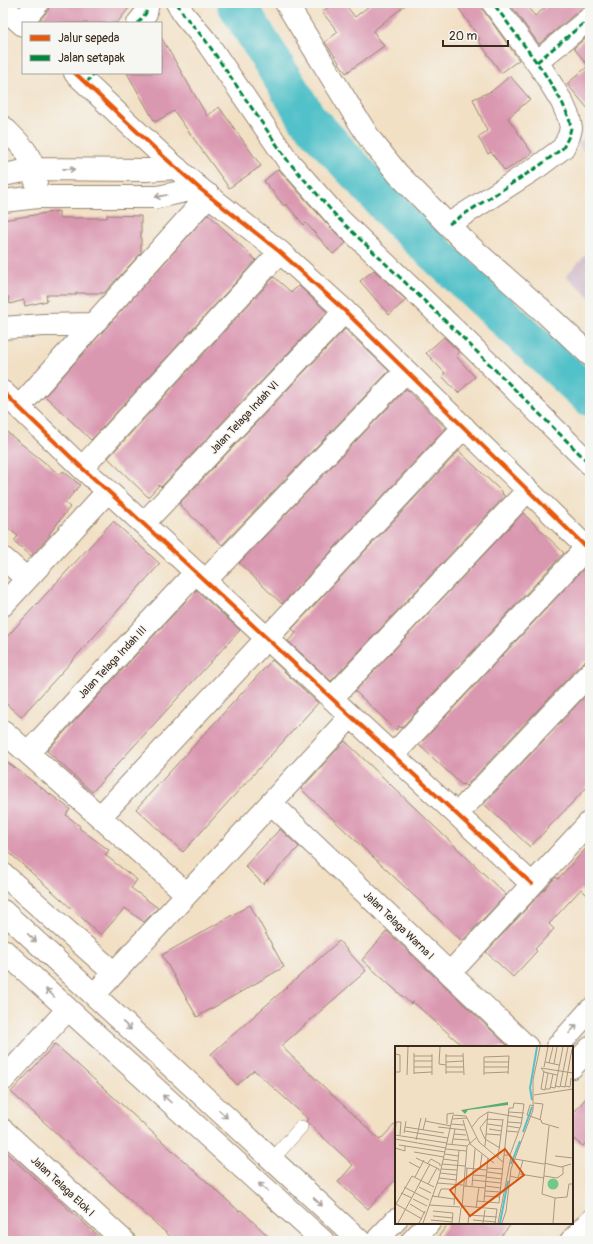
<svg xmlns="http://www.w3.org/2000/svg" width="593" height="1244" viewBox="0 0 593 1244" font-family="Pangolin,sans-serif">
<style>
.industrial{fill:#d1bdcb}
.lines{fill:none;stroke-linecap:round;stroke-linejoin:round}
.river{stroke:#53c1c9;stroke-width:39}
.building{fill:#da97b0}
.lane-casing{stroke:#968572;stroke-width:14}
.street-casing{stroke:#968572;stroke-width:24}
.lane{stroke:#fff;stroke-width:13}
.street{stroke:#fff;stroke-width:22}
.quiet{stroke:#00873e;stroke-width:3;stroke-dasharray:6 3;stroke-linecap:butt}
.cycleway-casing{stroke:#f6f6f2;stroke-width:6}
.cycleway{stroke:#e8590c;stroke-width:4}
.oneway{stroke:#a79f9a}
.labels{text-anchor:middle;stroke-width:3;stroke-linejoin:round;paint-order:stroke}
.street-label{font-size:11px;fill:#3b2a1e;stroke:#f6f6f2}
.inset-river{fill:none;stroke:#53c1c9;stroke-width:2}
.inset-road{fill:none;stroke:#a99782;stroke-width:1}
.view{fill:#d7540e;fill-opacity:0.15;stroke:#d7540e;stroke-width:2}
.inset-edge{fill:none;stroke:#3b2a1e;stroke-width:2}
</style>
<rect width="100%" height="100%" fill="#f6f6f2"/>
<filter id="ink" filterUnits="userSpaceOnUse"><feTurbulence type="fractalNoise" baseFrequency=".025" numOctaves="2"/><feDisplacementMap in="SourceGraphic" scale="8" xChannelSelector="R" yChannelSelector="G"/><feConvolveMatrix kernelMatrix="1 2 1 2 8 2 1 2 1" color-interpolation-filters="sRGB"/></filter>
<filter id="wash" filterUnits="userSpaceOnUse"><feTurbulence type="fractalNoise" baseFrequency=".012" numOctaves="4" result="noise"/><feDisplacementMap in="SourceGraphic" scale="16" xChannelSelector="R" yChannelSelector="G"/><feGaussianBlur stdDeviation="0.9" result="paint"/><feColorMatrix in="noise" values="0 0 0 0 0 0 0 0 0 0 0 0 0 0 0 0 0 1.4 0 .05"/><feComposite in="paint" operator="in"/></filter>
<g filter="url(#wash)">
<rect width="100%" height="100%" fill="#f2e0c5"/>
<path class="industrial" d="M590,134V161L578,143Z
M590,250V298L566,276Z"/>
<g class="lines">
<path class="river" d="M236,3L307,118L405,225L590,397"/>
</g>
<g id="blocks">
<path class="building" d="M50,3H133L117,23H37L48,11Z
M334,3H344L355,17L373,3H408L373,31L384,46L346,73L325,42L338,32L322,12Z
M455,3H481L483,10L519,60L501,73L478,40L480,39Z
M509,3H524L535,16L551,3H590V6L582,8L539,44Z
M590,34V111L567,84L588,66L574,48Z
M161,37L207,116L219,107L261,166L229,188L174,111L155,122L127,73H161Z
M510,76L530,99L508,118L532,153L505,171L491,152L488,154L478,137L487,131L473,99L492,91Z
M278,169L329,226L346,243L333,254L306,223L304,225L286,204L284,206L264,181Z
M59,211V218H107V215L141,216V253L104,293H76V295H46L47,301L25,306L24,300L10,304L8,296L3,298V220Z
M208,214L256,260L91,440L45,396Z
M374,270L406,300L389,315L360,281Z
M274,277L291,292L299,286L327,312L161,487L159,485L148,497L108,458Z
M345,329L389,371L222,545L179,504Z
M444,337L459,352L456,356L475,377L458,393L442,376L445,373L426,353Z
M406,389L446,428L282,604L239,563Z
M3,429L60,475L63,471L80,485L65,503L70,507L49,534L50,535L31,556L14,541L18,536L3,524Z
M459,451L503,493L502,494L505,496L331,681L288,641L296,633L292,629Z
M523,513L564,553L401,728L399,726L396,730L355,691Z
M113,521L160,564L21,717L3,701V641Z
M589,563L590,661H586L581,664L466,786L463,784L462,785L419,745Z
M196,590L240,630L92,792L47,751Z
M272,660L318,703L183,852L136,809Z
M590,691V784L530,847L484,804Z
M345,741L506,895L462,941L301,789Z
M3,759L70,809L66,815L80,826L79,828L109,850L105,855L137,880L131,888L158,908L144,922L125,908L101,935L3,847Z
M280,829L299,847L263,884L245,866Z
M590,844V898L581,889L549,924L554,929L535,949L537,951L513,977L486,952L556,877L558,879Z
M250,905L284,967L197,1017L162,955Z
M387,931L435,977L509,1047H464L413,1002L411,1004L362,960Z
M339,941L366,971L281,1046L380,1140L396,1123V1179L368,1209L338,1182L353,1165L308,1123L306,1121L308,1119L254,1070L237,1085L211,1054Z
M55,1044L239,1211L241,1210L273,1241H175L11,1092Z
M590,1093V1138L583,1146L572,1138V1115Z
M3,1150L74,1214L104,1241H3Z
M449,1223H512L497,1241H435Z"/>
</g>
</g>
<g filter="url(#ink)">
<use href="#blocks" fill-opacity="0" stroke="#968572" stroke-width="1"/>
<g class="lines">
<g class="lane-casing">
<path id="lane" d="M272,1160L301,1127"/>
</g>
<g class="street-casing">
<path id="street" d="M177,3L184,15L206,41L288,161L338,218L462,337L590,464
M286,3L356,117L370,139L398,174L463,240L542,310L590,355
M3,7L23,25
M21,23L38,3
M138,23L146,13L148,3
M537,62L590,18
M75,73L164,157L199,188L280,252L345,311L590,551
M3,127C22,146 33,154 36,182
M3,175L35,169L146,170L177,168
M3,201L38,197H158L199,188
M449,224L539,166L563,148L569,136L571,128L569,118L562,102L543,71L493,3
M3,328L43,325L94,324
M3,392L82,468L108,491L532,884
M19,407L209,195
M82,468L280,252
M144,523L345,311
M3,558L27,579
M205,581L406,371
M3,605L108,491
M332,698L528,490
M3,731L187,894
M28,753L196,572
M393,755L587,547
M271,803L527,1047
M457,814L590,673
M100,817L464,427
M3,874L114,973
M3,911L360,1241
M3,950L323,1241
M450,973L590,822
M94,995L351,716
M557,1047L590,1010
M572,1067L590,1048
M3,1080L68,1009
M3,1130L124,1241
M378,1239L396,1220
M412,1241L429,1223
M571,1241L590,1221"/>
</g>
<use href="#lane" class="lane"/>
<use href="#street" class="street"/>
<path class="quiet" d="M177,3L184,15L206,41L288,161L338,218L462,337L590,464
M138,23L146,13L148,3
M537,62L590,18
M86,83L95,73
M449,224L539,166L563,148L569,136L571,128L569,118L562,102L543,71L493,3"/>
<g class="cycleway-casing">
<path id="cycleway" d="M75,73L164,157L199,188L280,252L345,311L590,551
M3,392L82,468L108,491L532,884"/>
</g>
<use href="#cycleway" class="cycleway"/>
</g>
<defs><path id="oneway-shaft" d="M-6 0H5M1.5-3L5.5 0L1.5 3" fill="none" stroke-width="1.6" stroke-linecap="round" stroke-linejoin="round"/></defs>
<g class="oneway">
<use href="#oneway-shaft" transform="translate(69 169) rotate(1)"/>
<use href="#oneway-shaft" transform="translate(161 196) rotate(170)"/>
<use href="#oneway-shaft" transform="translate(32 938) rotate(43)"/>
<use href="#oneway-shaft" transform="translate(50 993) rotate(-138)"/>
<use href="#oneway-shaft" transform="translate(127 1026) rotate(43)"/>
<use href="#oneway-shaft" transform="translate(573 1029) rotate(-48)"/>
<use href="#oneway-shaft" transform="translate(167 1099) rotate(-138)"/>
<use href="#oneway-shaft" transform="translate(223 1114) rotate(43)"/>
<use href="#oneway-shaft" transform="translate(263 1187) rotate(-138)"/>
<use href="#oneway-shaft" transform="translate(318 1202) rotate(43)"/>
</g>
</g>
<g class="labels">
<g class="street-label">
<text transform="translate(244 417) rotate(-47)" y="4">Jalan Telaga Indah VI</text>
<text transform="translate(112 662) rotate(-47)" y="4">Jalan Telaga Indah III</text>
<text transform="translate(399 925) rotate(44)" y="4">Jalan Telaga Warna I</text>
<text transform="translate(63 1186) rotate(43)" y="4">Jalan Telaga Elok I</text>
</g>
</g>
<g transform="translate(395 1046)">
<rect width="178" height="178" fill="#f2e0c5"/>
<path d="M152.5 138a5.5 5.5 0 1 1 11 0a5.5 5.5 0 1 1-11 0Z" fill="#71c88d"/>
<path d="M113,56V59L73,64L70,68L66,64Z" fill="#5cac78"/>
<path class="inset-river" d="M137,54L135,42L142,1M128,86L137,61M116,118L125,95M105,177L113,135"/>
<path class="inset-road" d="M45,1L44,18L51,19M19,7V28M68,7L69,29M0,8L5,9V26H0M19,10H37M51,10H68M19,15H37M51,16L68,15M89,16H114M150,16L153,1M154,17L158,1M159,18L162,1M19,21H37M51,21H68M89,21H113M149,21L150,16L164,19M149,25L146,43L150,44L153,27M51,26H68M19,27L37,26M89,27L113,26M51,28V8M12,29L13,1M37,29V8M89,29V11L114,10L113,28M162,29L149,26L146,22L178,27M160,40L165,41L173,1M165,40L170,41L177,3M170,40L175,41L176,32M155,41L160,42L168,1M150,43H155L158,28M139,49L178,43M139,57L148,58L145,74M139,60L135,59L132,69L146,74L147,77L164,82M113,66L129,67M57,73L72,72M68,74L75,98L99,117M30,75L56,80M0,76H6L5,89M112,76L127,77M52,78V68L59,67M56,78L69,79M92,78L107,80M112,80L125,82M154,80L147,148L160,152M10,81L49,87M43,81L70,84M77,81L84,72L93,66L128,72M94,83L107,85M28,84L31,72M10,85L53,92M111,85L123,86M9,87L11,75M59,88L71,89M91,88L106,89M0,89L52,97M0,91L1,76M0,93L51,102M58,93L73,94M21,94L26,72M52,98L72,100M57,98L60,83M4,99L50,106M90,100L93,66M0,102L10,105V100M105,102L90,93L85,82L92,73L108,74M51,103L71,105M19,106L49,111M50,108L63,110M160,110L178,112M103,111L108,73M21,112L44,123V125M48,113L63,115M120,113L149,118M14,116L25,122M33,117L36,113L45,118V120M149,117L166,121L176,118M47,118L70,120M71,122L92,124M92,122L108,123M46,123L62,124M85,123L87,108M92,126L108,128M45,127L62,129M125,128L149,132M78,129L91,130M115,130L123,132L128,114M149,130L162,132L168,128V121M20,131L29,114M91,131L107,133M44,132L61,134M77,134L106,137M42,137L68,139M33,138L42,122M69,140L90,142M71,140L72,122M77,140L80,103M90,140L106,142M9,141L34,154M24,141L36,147M90,145L105,146M6,147L17,152M37,150L59,153M89,150L105,151M43,151L46,143H54M18,153L32,160M82,155L104,157L114,62H118L119,57L129,58L126,79L115,109H109M89,155L93,112M1,158L17,130L39,141M1,158L27,173M15,158L30,167M34,159L65,161M59,159L64,104M66,159L67,162L72,100L81,92M68,160L102,163L100,177M81,162L84,141M38,165L58,167L57,177M38,170L58,172M36,174L57,176M78,174L101,176M3,177L35,118M24,177L30,165M28,177L44,132L58,69L71,70L84,96L108,116M64,177L66,162M73,177L74,169L102,171M88,177L90,164M103,177L116,111M107,177L111,165L116,123L138,64V34L145,1M158,177L160,152L172,151L174,138H178"/>
<path class="view" d="M110,103L129,129L75,170L55,144Z"/>
<rect width="178" height="178" class="inset-edge"/>
</g>
<rect width="593" height="1244" fill="none" stroke="#f6f6f2" stroke-width="16"/>
<rect x="22" y="22" width="140" height="52" fill="#f6f6f2" stroke="#aba49d"/>
<rect x="30" y="35" width="20" height="6" fill="#e8590c" stroke="#aba49d"/>
<text x="58" y="42" font-size="12" fill="#3b2a1e">Jalur sepeda</text>
<rect x="30" y="55" width="20" height="6" fill="#00873e" stroke="#aba49d"/>
<text x="58" y="62" font-size="12" fill="#3b2a1e">Jalan setapak</text>
<path d="M443 40v6h65v-6" fill="none" stroke="#3b2a1e" stroke-width="2"/>
<text x="449" y="40" font-size="12" fill="#3b2a1e" stroke="#f6f6f2" stroke-width="3" paint-order="stroke">20 m</text>
</svg>
